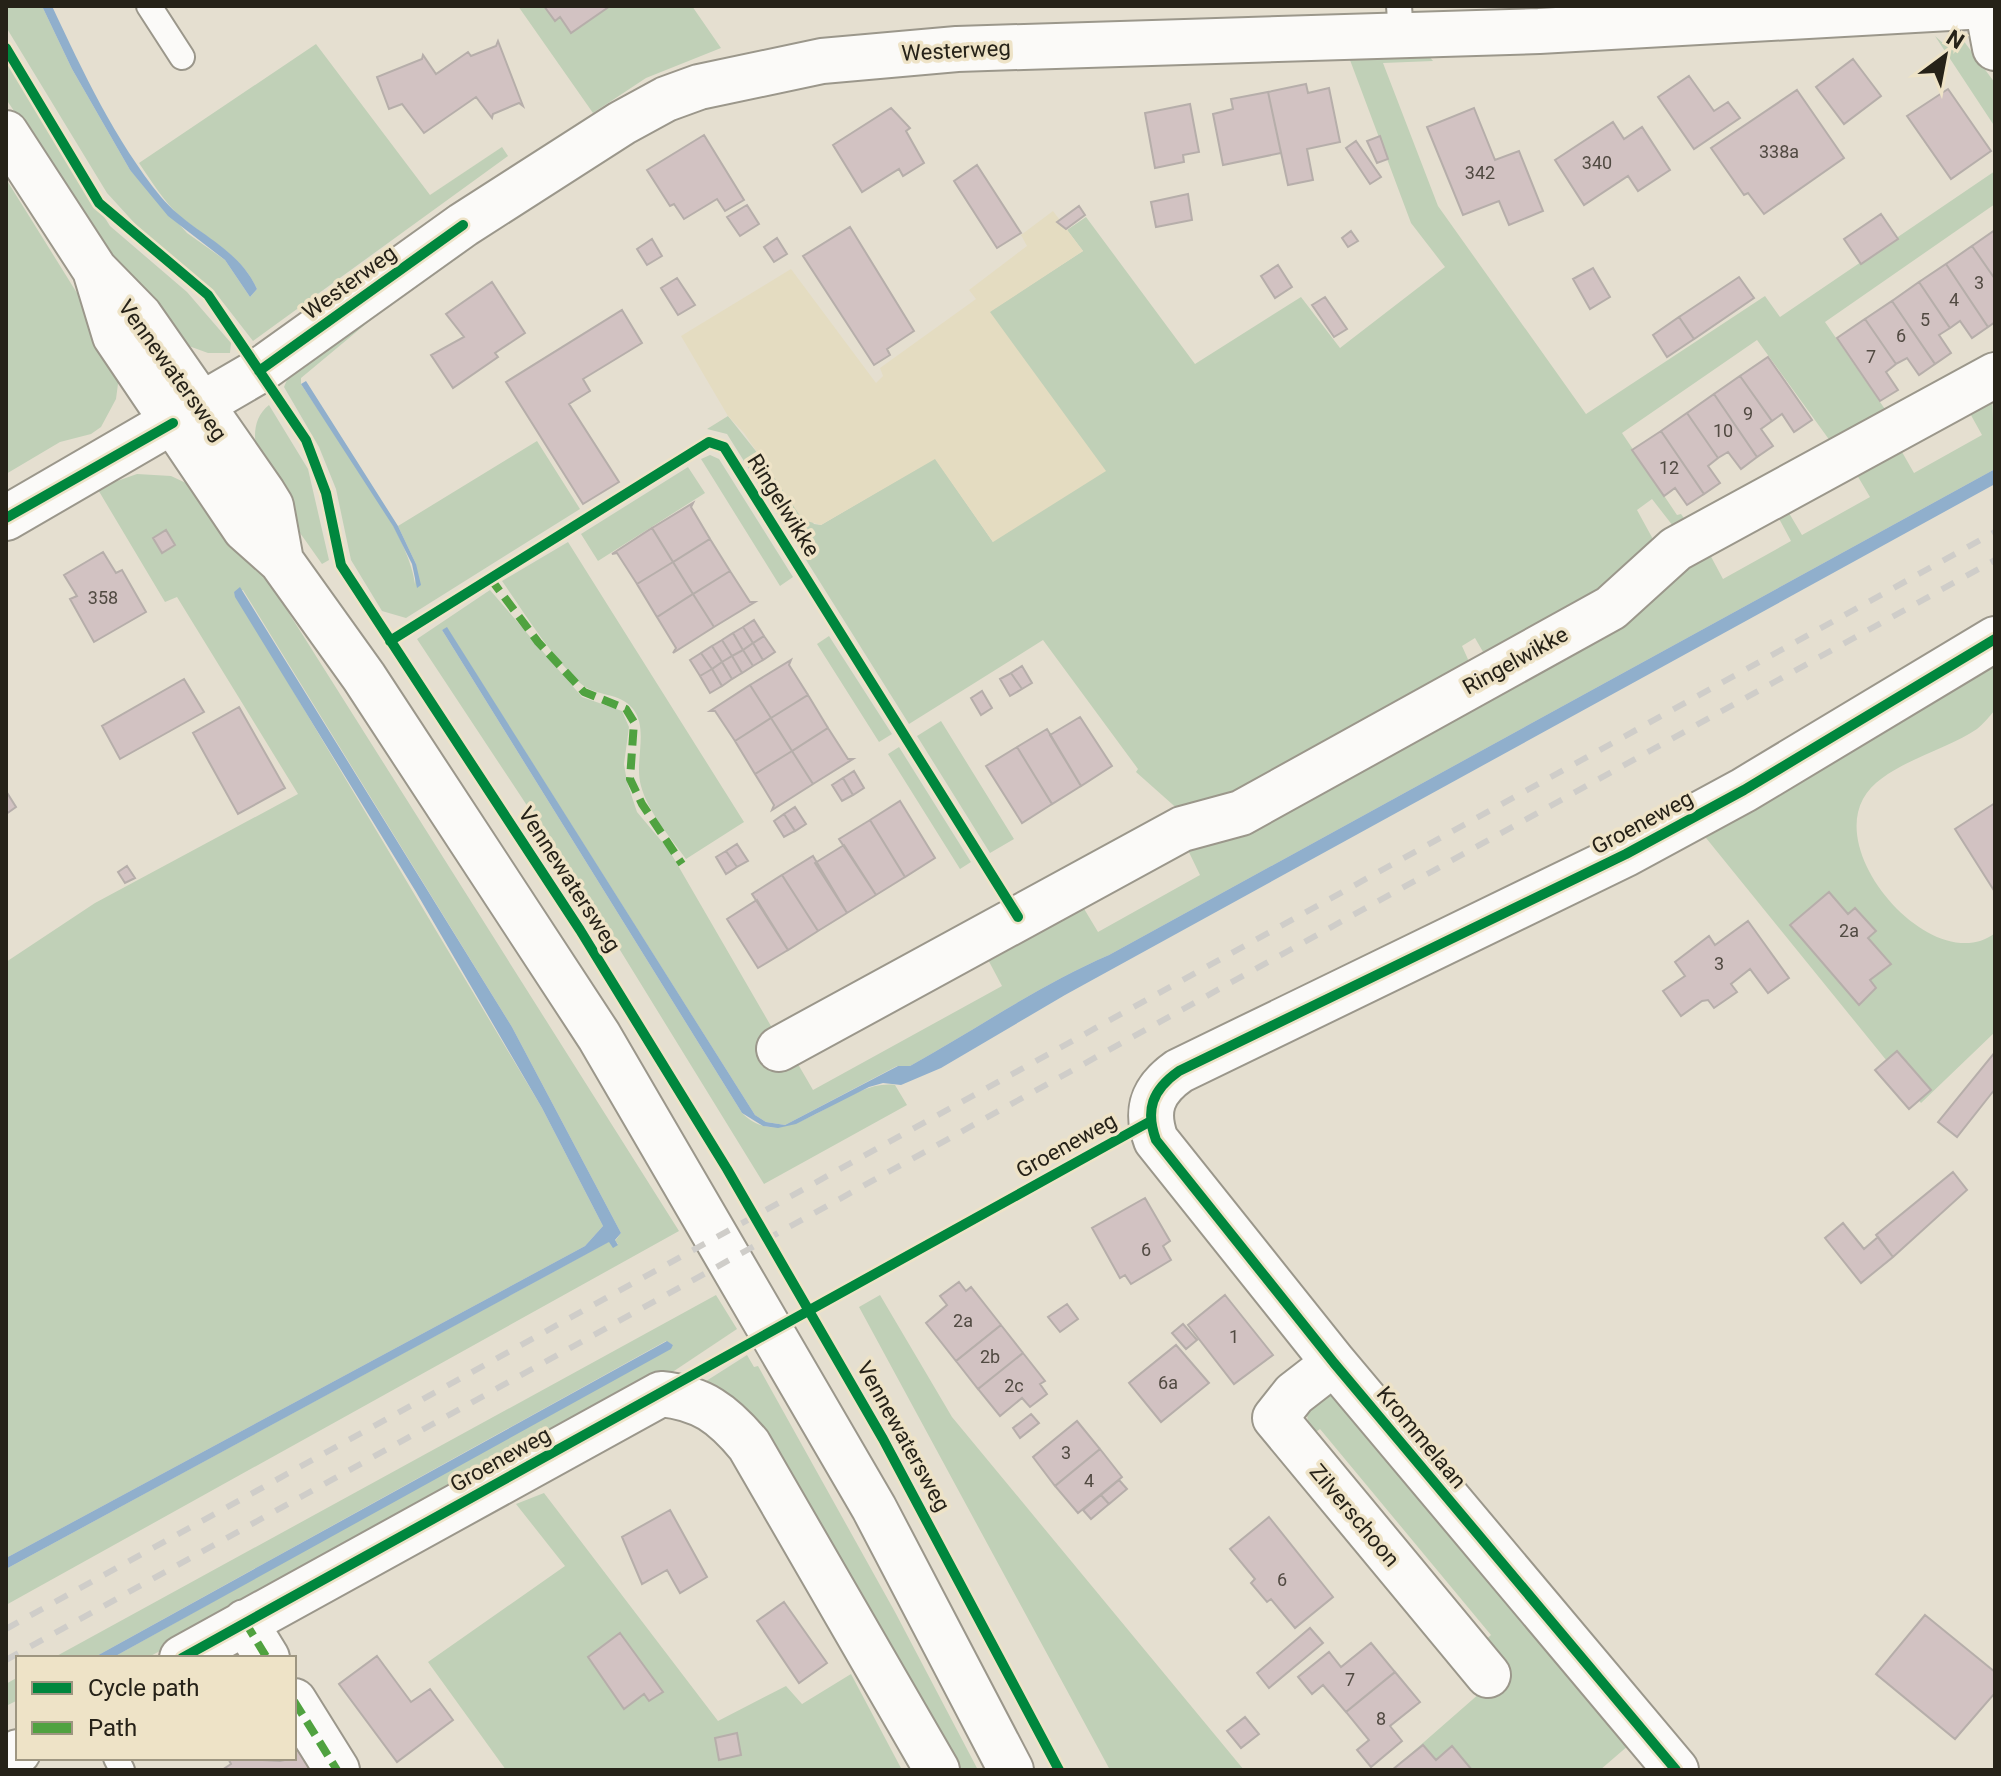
<svg xmlns="http://www.w3.org/2000/svg" width="2001" height="1776" viewBox="0 0 2001 1776" font-family="Roboto,sans-serif">
<style>
.green{fill:#c0d0b7}
.sand{fill:#e4dcc1}
.water{fill:#90afcc}
.building{fill:#d2c2c2;stroke:#b6aeaa;stroke-width:2}
.lines{fill:none;stroke-linecap:round;stroke-linejoin:round}
.service-casing{stroke:#9b978b;stroke-width:28}
.minor-casing{stroke:#9b978b;stroke-width:48}
.tertiary-casing{stroke:#9b978b;stroke-width:48}
.service{stroke:#fbfaf8;stroke-width:24}
.minor{stroke:#fbfaf8;stroke-width:44}
.tertiary{stroke:#fbfaf8;stroke-width:44}
.rail{stroke:#cfcdc9;stroke-width:6;stroke-dasharray:14 14;stroke-linecap:butt}
.quiet{stroke:#50a240;stroke-width:8;stroke-dasharray:16 8;stroke-linecap:butt}
.cycleway-casing{stroke:#eee3c7;stroke-width:15}
.cycleway{stroke:#00873e;stroke-width:10}
.labels{text-anchor:middle;stroke-width:7;stroke-linejoin:round;paint-order:stroke}
.number-label{font-size:18px;fill:#514a42}
.street-label{font-size:22px;fill:#262218;stroke:#eee3c7}
</style>
<rect width="100%" height="100%" fill="#e5dfd0"/>
<path class="green" d="M6,6H42L72,69L130,170L187,233L225,260L250,297L257,289C241,254 210,241 181,217C164,202 152,182 139,163L316,44L430,195L502,147L508,156L253,341L218,296L139,228L107,193L6,27Z
M518,6H692L721,48L646,78L593,113Z
M1935,36L1945,45L1960,36L1995,83V127Z
M1423,49L1433,61L1383,63L1438,206L1586,414L1765,296L1780,317L1995,171V204L1825,322L1889,415L1833,445L1757,340L1622,433L1677,515L1681,514L1688,524L1673,526L1652,499L1637,510L1654,541L1604,593L1486,657L1475,638L1462,646L1471,666L1237,797L1181,812L1136,772L1138,769L1043,640L909,724L727,434L707,429L728,416L814,524L821,525L935,458L993,542L989,312L1083,251L1067,230L1086,217L1195,364L1301,297L1340,348L1445,267L1411,223L1347,52Z
M6,61L110,226L187,292L231,343L230,353H208L186,345L142,303L6,99Z
M6,179L105,338L119,376L116,399L101,427L91,434L60,442L6,474Z
M397,298L301,378V384C333,434 408,529 415,584L416,564L398,526L537,441L580,509L406,618L382,611L351,560L336,489L319,447L284,387L292,368Z
M1992,394L1995,469L1109,955C1039,985 977,1029 910,1066H897L785,1125L766,1122L755,1115L447,628L442,630L742,1113C788,1159 844,1078 895,1085L907,1105L764,1184L588,898L417,639L490,590L582,697L622,711L629,727L624,764L627,782L637,812L669,850L775,1033L769,1037L784,1065L795,1059L813,1090L1002,986L985,954L1013,939L1017,944L1056,923L1053,917L1080,902L1098,932L1200,875L1185,844L1243,829L1626,618L1676,568L1708,551L1723,579L1791,541L1776,513L1786,508L1802,535L1870,497L1854,470L1898,445L1914,473L1982,435L1967,408Z
M269,405L308,469L329,560L322,564C300,531 224,441 269,405Z
M710,455L719,459L793,577L780,586L701,459Z
M688,467L705,493L598,561L581,534Z
M137,474L171,476L199,489L268,580L679,1231L6,1605V1569L610,1241L613,1247L618,1244L615,1241L621,1233L512,1027L243,590L234,592L542,1108L603,1226L585,1246L6,1558V962L95,903L298,794L177,597L165,602L97,488Z
M568,542L744,822L686,859C670,837 648,812 641,786C634,762 649,729 633,709C619,691 597,698 580,683C549,653 527,617 502,581Z
M829,636L892,734L879,742L817,644Z
M1991,658L1995,674L1994,711C1989,717 1983,724 1977,729C1946,751 1882,764 1863,799C1829,862 1938,978 1995,933V1032L1921,1103L1702,833Z
M941,721L1014,839L990,853L917,736Z
M899,747L971,862L960,869L888,754Z
M716,1295L737,1329L665,1377L147,1658H112L673,1345L666,1341L93,1658H53Z
M880,1295L952,1417L1244,1770H1110L859,1307Z
M747,1355L754,1367L758,1366L895,1612L978,1770H949L703,1383Z
M1332,1386L1629,1745L1600,1770H1392L1504,1672L1481,1644L1491,1635L1320,1429L1310,1436L1306,1408Z
M544,1493L718,1721L786,1686L802,1704L851,1674L902,1770H506L428,1662L565,1566L516,1504Z
M18,1677V1700L6,1706V1684Z"/>
<path class="sand" d="M1053,211L1083,251L990,312L1106,471L993,542L935,459L821,525L803,520L744,433L728,416L681,336L791,269L876,383L883,376L880,368L976,299L969,290L1027,246L1021,235Z"/>
<path class="water" d="M42,6H52C83,72 115,140 161,197C191,233 237,245 257,289L250,297L225,260L168,216L130,170L72,69Z
M306,381L398,526L416,564L421,585L417,588L412,564L393,526L301,384Z
M1995,469V484L1065,995L941,1068L901,1085L883,1083L869,1087L796,1124L778,1128L763,1126L742,1113L442,630L447,627L755,1115L766,1122L785,1125L898,1066H910C977,1029 1039,985 1109,955Z
M240,587L512,1027L621,1233L615,1240L618,1245L613,1248L609,1242L6,1569V1558L585,1246L603,1226L542,1108L416,892L235,597L234,592Z
M667,1341L673,1345L671,1349L112,1658H93Z"/>
<path class="building" d="M544,6H610L571,33L560,17L555,21Z
M498,41L523,106L519,103L493,114L492,118L476,97L424,133L402,104L389,109L377,77L422,59L423,55L436,74L468,52L471,56L496,46Z
M1853,59L1881,96L1844,124L1816,87Z
M1689,76L1714,111L1728,102L1740,118L1694,149L1658,97Z
M1306,84L1308,93L1329,88L1340,142L1307,149L1313,180L1288,185L1268,92Z
M1948,89L1991,151L1951,179L1907,116Z
M1797,90L1844,158L1764,214L1748,193L1744,195L1711,148Z
M1268,92L1281,153L1223,165L1213,114L1233,109L1231,99Z
M1190,104L1199,152L1183,155L1184,162L1155,168L1145,113Z
M891,108L910,128L906,131L924,163L903,176L899,169L862,192L833,145Z
M1474,108L1495,160L1519,151L1543,211L1509,225L1499,201L1463,215L1427,127Z
M1613,122L1624,139L1642,127L1670,170L1638,191L1628,176L1584,205L1555,160Z
M704,135L744,200L725,211L717,199L684,219L674,204L670,206L647,170Z
M1380,136L1388,159L1377,163L1367,141Z
M1356,141L1381,177L1370,184L1346,148Z
M977,165L1021,233L997,248L954,181Z
M1188,194L1192,220L1156,227L1151,202Z
M747,205L759,224L740,236L727,217Z
M1079,206L1085,215L1066,229L1057,222Z
M1881,214L1898,239L1861,264L1844,239Z
M850,227L914,331L887,349L890,355L874,365L803,256Z
M1995,230V279L1972,246Z
M1351,231L1358,241L1348,247L1342,238Z
M777,238L787,254L774,262L764,247Z
M652,239L662,256L647,265L637,249Z
M1972,246L1995,279V322L1988,327L1946,264Z
M1946,264L1988,327L1972,338L1960,321L1950,328L1919,282Z
M1278,265L1292,287L1275,298L1261,276Z
M1593,268L1610,297L1590,309L1573,279Z
M1739,277L1754,298L1694,339L1679,317Z
M677,278L695,305L678,315L661,288Z
M492,282L525,333L495,353L498,357L453,388L431,355L464,337L446,314Z
M1919,282L1950,328L1939,335L1951,353L1935,364L1892,301Z
M1325,297L1347,329L1334,337L1312,305Z
M1892,301L1935,364L1919,375L1907,358L1896,364L1865,319Z
M622,310L642,343L583,379L590,391L569,404L619,482L583,504L506,382Z
M1679,317L1694,339L1667,357L1653,335Z
M1865,319L1896,364L1886,372L1898,390L1880,401L1837,338Z
M1768,357L1812,420L1794,432L1782,414L1772,421L1740,376Z
M1740,376L1772,421L1761,429L1773,446L1757,457L1714,394Z
M1714,394L1757,457L1741,469L1728,452L1718,458L1687,413Z
M1687,413L1718,458L1708,466L1720,483L1704,494L1661,431Z
M1661,431L1704,494L1687,505L1675,488L1664,496L1632,450Z
M693,503L691,507L710,539L673,562L652,528Z
M652,528L673,562L637,584L617,553L612,554Z
M166,530L175,545L162,553L153,538Z
M710,539L730,571L693,594L673,562Z
M103,552L116,573L122,570L146,612L94,642L70,599L77,596L64,575Z
M673,562L693,594L657,617L637,584Z
M730,571L750,602H755L714,627L693,594Z
M693,594L714,627L673,653L676,648L657,617Z
M754,620L764,636L753,643L743,627Z
M743,627L753,643L743,650L733,633Z
M733,633L743,650L732,656L722,640Z
M764,636L775,652L763,660L753,643Z
M722,640L732,656L722,662L712,646Z
M753,643L763,660L753,666L743,650Z
M712,646L722,662L712,669L701,653Z
M743,650L753,666L742,673L732,656Z
M701,653L712,669L700,676L690,660Z
M732,656L742,673L732,679L722,662Z
M791,660L789,665L808,695L771,718L750,685Z
M722,662L732,679L722,686L712,669Z
M1022,666L1032,683L1022,689L1011,673Z
M712,669L722,686L710,693L700,676Z
M1011,673L1022,689L1010,696L1000,679Z
M184,679L204,712L120,759L102,726Z
M750,685L771,718L735,741L715,711H710Z
M982,691L992,708L981,715L971,698Z
M808,695L828,728L792,751L771,718Z
M239,707L285,788L238,814L193,733Z
M1080,717L1112,766L1081,786L1050,735Z
M771,718L792,751L755,774L735,741Z
M828,728L848,759H853L813,784L792,751Z
M1047,729L1081,786L1052,804L1017,747Z
M1017,747L1052,804L1022,823L986,766Z
M792,751L813,784L772,810L774,805L755,774Z
M854,771L864,788L853,795L843,778Z
M843,778L853,795L842,801L832,785Z
M6,791L16,807L6,814Z
M900,801L935,858L905,877L870,820Z
M1995,803V887L1993,889L1955,829Z
M795,807L806,824L795,831L784,814Z
M784,814L795,831L784,837L774,821Z
M870,820L905,877L876,895L839,839Z
M737,844L748,861L737,867L726,851Z
M844,845L876,895L847,913L815,863Z
M726,851L737,867L726,874L716,857Z
M813,856L847,913L818,931L782,875Z
M127,866L135,878L125,883L118,872Z
M782,875L818,931L788,950L752,894Z
M1829,892L1848,914L1855,908L1876,931L1868,938L1891,964L1870,980L1876,988L1859,1005L1790,925Z
M757,900L788,950L758,968L727,919Z
M1748,921L1789,978L1768,993L1750,969L1731,984L1737,992L1714,1008L1708,1000L1702,1001L1681,1016L1663,991L1685,976L1675,962L1709,936L1715,945Z
M1897,1051L1931,1090L1909,1109L1875,1070Z
M1995,1052V1089L1957,1137L1938,1122Z
M1953,1172L1967,1190L1893,1257L1876,1235Z
M1145,1198L1170,1241L1163,1246L1171,1260L1131,1284L1125,1275L1120,1278L1092,1228Z
M1843,1223L1864,1249L1878,1237L1893,1257L1861,1283L1825,1238Z
M959,1282L966,1291L971,1287L1001,1325L956,1361L926,1323L947,1305L940,1296Z
M1225,1295L1273,1355L1234,1384L1188,1325Z
M1067,1304L1078,1319L1060,1332L1048,1317Z
M1183,1324L1197,1340L1186,1349L1172,1333Z
M1001,1325L1023,1353L978,1389L956,1361Z
M1176,1345L1209,1383L1161,1422L1129,1383Z
M1023,1353L1045,1381L1040,1384L1047,1394L1030,1407L1022,1398L1000,1416L978,1389Z
M1031,1414L1039,1423L1020,1438L1013,1428Z
M1077,1421L1100,1449L1055,1486L1033,1457Z
M1100,1449L1122,1477L1078,1513L1055,1486Z
M1119,1480L1127,1489L1109,1504L1101,1495Z
M1101,1495L1109,1504L1091,1519L1083,1510Z
M670,1510L707,1577L680,1593L667,1570L642,1584L622,1537Z
M1269,1517L1333,1597L1295,1628L1271,1599L1267,1602L1251,1583L1255,1579L1230,1549Z
M784,1602L827,1663L799,1683L757,1621Z
M1925,1615L1995,1672V1693L1955,1739L1876,1674Z
M1310,1628L1323,1643L1269,1688L1257,1673Z
M620,1633L663,1692L649,1701L644,1694L624,1709L588,1657Z
M1371,1643L1395,1672L1346,1712L1323,1685L1312,1694L1298,1677L1329,1652L1341,1667Z
M377,1656L411,1702L430,1689L453,1720L397,1762L339,1684Z
M1395,1672L1420,1702L1390,1726L1402,1741L1371,1767L1357,1750L1369,1740L1346,1712Z
M1245,1717L1259,1734L1241,1748L1227,1731Z
M737,1733L741,1755L719,1760L715,1738Z
M1423,1745L1436,1760L1452,1746L1472,1770H1392Z
M303,1746L318,1770H222L231,1764L228,1758L280,1761L294,1758V1752Z"/>
<g class="lines">
<g class="service-casing">
<path id="service" d="M149,6L182,57
M1399,6L1401,34
M116,1758L122,1770"/>
</g>
<g class="minor-casing">
<path id="minor" d="M1987,6L1995,48
M6,518L259,371L463,225L622,123L666,99L699,87L822,61L957,49L1539,31L1985,6
M779,1049L1182,829L1241,813L1611,608L1676,549L1995,375
M1334,1363L1294,1394L1275,1418L1488,1675
M245,1622L267,1658
M182,1658L661,1394C702,1398 723,1414 749,1445L937,1770
M294,1701L337,1770
M6,1759L18,1752
M1676,1770L1334,1363L1156,1140C1145,1110 1152,1090 1179,1071L1626,854L1744,790L1995,639"/>
</g>
<g class="tertiary-casing">
<path id="tertiary" d="M6,133L95,270L140,316L263,493L271,506L281,561
M95,270L115,336L245,529L281,561L364,677L599,1036L874,1508L1011,1770"/>
</g>
<use href="#service" class="service"/>
<use href="#minor" class="minor"/>
<use href="#tertiary" class="tertiary"/>
<path class="rail" d="M6,1629L1995,532
M6,1660L1995,560"/>
<path class="quiet" d="M490,578L538,642L584,692L626,709L634,722L630,779L642,804L682,864
M245,1622L267,1658
M294,1701L337,1770"/>
<g class="cycleway-casing">
<path id="cycleway" d="M6,48L99,203L208,295L306,440L326,493L341,565L580,930L727,1169L883,1439L1059,1770
M259,371L463,225
M6,518L173,423
M390,641L709,442L724,447L1018,917
M182,1658L1149,1122
M1676,1770L1334,1363L1156,1140C1145,1110 1152,1090 1179,1071L1626,854L1744,790L1995,639"/>
</g>
<use href="#cycleway" class="cycleway"/>
</g>
<g class="labels">
<g class="number-label">
<text x="1779" y="158">338a</text>
<text x="1597" y="169">340</text>
<text x="1480" y="179">342</text>
<text x="1979" y="289">3</text>
<text x="1954" y="306">4</text>
<text x="1925" y="326">5</text>
<text x="1901" y="342">6</text>
<text x="1871" y="363">7</text>
<text x="1748" y="420">9</text>
<text x="1723" y="437">10</text>
<text x="1669" y="474">12</text>
<text x="103" y="604">358</text>
<text x="1849" y="937">2a</text>
<text x="1719" y="970">3</text>
<text x="1146" y="1256">6</text>
<text x="963" y="1327">2a</text>
<text x="1234" y="1343">1</text>
<text x="990" y="1363">2b</text>
<text x="1168" y="1389">6a</text>
<text x="1014" y="1392">2c</text>
<text x="1066" y="1459">3</text>
<text x="1089" y="1487">4</text>
<text x="1282" y="1586">6</text>
<text x="1350" y="1686">7</text>
<text x="1381" y="1725">8</text>
</g>
<g class="street-label">
<text transform="translate(956 50) rotate(-3)" y="8">Westerweg</text>
<text transform="translate(349 282) rotate(-36)" y="8">Westerweg</text>
<text transform="translate(173 370) rotate(54)" y="8">Vennewatersweg</text>
<text transform="translate(784 505) rotate(58)" y="8">Ringelwikke</text>
<text transform="translate(1515 660) rotate(-29)" y="8">Ringelwikke</text>
<text transform="translate(1642 822) rotate(-28)" y="8">Groeneweg</text>
<text transform="translate(570 879) rotate(57)" y="8">Vennewatersweg</text>
<text transform="translate(1066 1145) rotate(-29)" y="8">Groeneweg</text>
<text transform="translate(904 1436) rotate(61)" y="8">Vennewatersweg</text>
<text transform="translate(1422 1437) rotate(50)" y="8">Krommelaan</text>
<text transform="translate(500 1459) rotate(-29)" y="8">Groeneweg</text>
<text transform="translate(1355 1515) rotate(50)" y="8">Zilverschoon</text>
</g>
</g>
<rect width="2001" height="1776" fill="none" stroke="#262218" stroke-width="16"/>
<rect x="16" y="1656" width="280" height="104" fill="#eee3c7" stroke="#9e9681" stroke-width="2"/>
<rect x="32" y="1682" width="40" height="12" fill="#00873e" stroke="#9e9681" stroke-width="2"/>
<text x="88" y="1696" font-size="24" fill="#262218">Cycle path</text>
<rect x="32" y="1722" width="40" height="12" fill="#50a240" stroke="#9e9681" stroke-width="2"/>
<text x="88" y="1736" font-size="24" fill="#262218">Path</text>
<g transform="translate(1945 56) rotate(32)" stroke="#eee3c7" stroke-width="6" paint-order="stroke">
<path d="M0-6L14 30L0 20L-14 30Z" fill="#262218"/>
<text y="-12" font-size="22" font-weight="bold" text-anchor="middle" fill="#262218">N</text>
</g>
</svg>
